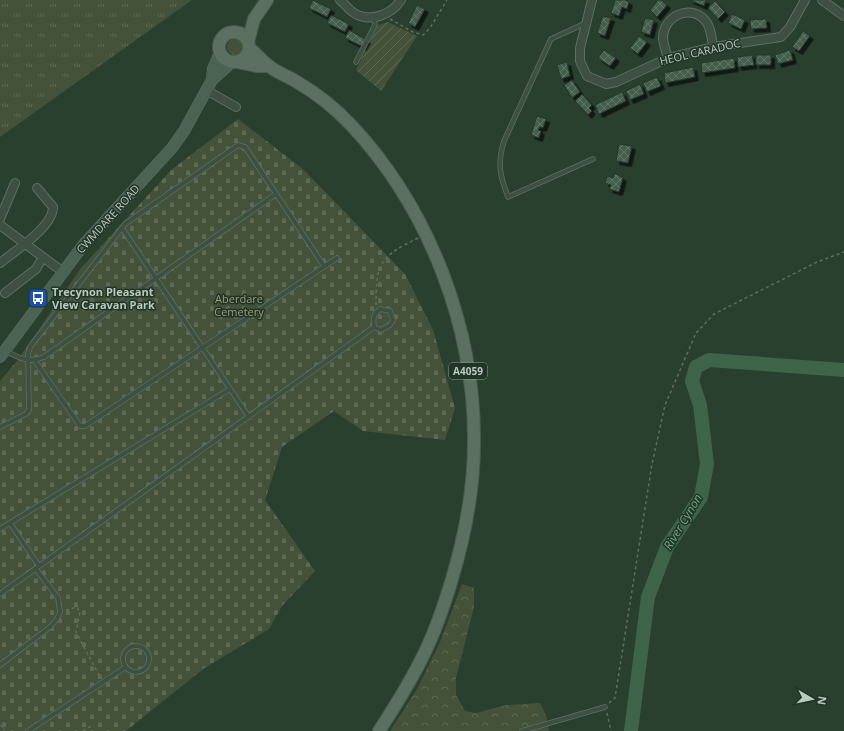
<svg xmlns="http://www.w3.org/2000/svg" width="844" height="731" viewBox="0 0 844 731" font-family="'Open Sans',sans-serif">
<style>
.grass{fill:url(#grass-tufts)}
.forest{fill:url(#forest-crowns)}
.cemetery{fill:url(#cemetery-stones)}
.garden{fill:url(#garden-furrows)}
.lines{fill:none;stroke-linecap:round;stroke-linejoin:round}
.river{stroke:#3e6549;stroke-width:14}
.building{fill:url(#building-cross-hatch);stroke:#233729;filter:url(#shadow)}
.lane-casing{stroke:#5d7063;stroke-width:5.5}
.street-casing{stroke:#5d7063;stroke-width:10}
.secondary-casing{stroke:#5d7063;stroke-width:12}
.primary-casing{stroke:#495c4f;stroke-width:14}
.path{stroke:#5f705d;stroke-width:1.5;stroke-dasharray:3 3;stroke-linecap:butt}
.lane{stroke:#3d5042;stroke-width:4}
.street{stroke:#3d5042;stroke-width:8}
.secondary{stroke:#4b6353;stroke-width:11}
.primary{stroke:#5b7061;stroke-width:12}
.labels{text-anchor:middle;stroke-width:3;stroke-linejoin:round;paint-order:stroke}
.shield{fill:#213527;stroke:#8b9d91;stroke-width:1}
.shield-label{font-size:10px;font-weight:bold;fill:#b9cabf}
.street-label{font-size:11px;fill:#b9cabf;stroke:#213527}
.poi-label{font-size:11px;font-weight:bold;fill:#b9cabf;stroke:#213527;text-anchor:start}
.park-label{font-size:11px;fill:#9e9b7a;stroke:#213527}
.water-label{font-size:12px;font-style:italic;fill:#76a683;stroke:#213527}
</style>
<defs>
<pattern id="grass-tufts" width="24" height="20" patternUnits="userSpaceOnUse"><rect width="24" height="20" fill="#445239"/><path d="M3 7l-1-3M5 7V3M7 7l1-3M15 17l-1-3M17 17v-4M19 17l1-3" fill="none" stroke="#5d6a54"/></pattern>
<pattern id="forest-crowns" width="20" height="18" patternUnits="userSpaceOnUse"><rect width="20" height="18" fill="#445239"/><path d="M2 6a3 3 0 1 1 6 0M12 15a3 3 0 1 1 6 0" fill="none" stroke="#5d6a54"/></pattern>
<pattern id="cemetery-stones" width="16" height="16" patternUnits="userSpaceOnUse"><rect width="16" height="16" fill="#445239"/><path d="M2 7V4a2 2 0 0 1 4 0v3zM10 15v-3a2 2 0 0 1 4 0v3z" fill="#5d6a54"/></pattern>
<pattern id="garden-furrows" width="10" height="10" patternUnits="userSpaceOnUse"><rect width="10" height="10" fill="#445239"/><path d="M-1 1l2-2M0 10L10 0M9 11l2-2" fill="none" stroke="#5d6a54"/></pattern>
<pattern id="building-cross-hatch" width="8" height="8" patternUnits="userSpaceOnUse"><rect width="8" height="8" fill="#455f4d"/><path d="M0 0l8 8M0 8l8-8" fill="none" stroke="#5e7565"/></pattern>
<filter id="shadow"><feDropShadow dx="3.5" dy="3.5" stdDeviation="0" flood-color="#0009"/></filter>
</defs>
<rect width="100%" height="100%" fill="#29402f"/>
<path class="grass" d="M0,0H192L0,137Z
M227 47a8 8 0 1 1 16 0a8 8 0 1 1-16 0Z"/>
<path class="forest" d="M462,584L474,588V607L456,678V695L465,711L476,713L506,705L540,703L546,715L549,731H390L417,689L440,642Z"/>
<path class="cemetery" d="M238,119L304,170L405,274L433,330L455,408L445,440L363,431L334,411L282,447L265,500L315,571L282,606L269,629L203,669L126,731H0V381L17,361L81,268L171,170Z"/>
<path class="garden" d="M388,22L417,36L381,91L356,70L378,25Z"/>
<g class="lines">
<path class="river" d="M631,731L648,597L667,547L701,497L707,464L700,405L692,381L696,367L709,360L844,370"/>
</g>
<path class="building" d="M313,0L331,9L327,17L309,8Z
M615,0H625L629,2L627,9L622,7L619,16L611,13Z
M658,0H661L667,5L657,17L650,10Z
M690,0H706L704,6Z
M715,1L725,12L718,19L708,8Z
M417,5L425,9L415,27L408,23Z
M732,14L745,20L741,29L728,23Z
M331,15L349,24L345,32L327,23Z
M603,16L611,18L605,36L597,33Z
M645,18L654,20L650,35L641,32Z
M766,19L767,28L751,29L750,20Z
M349,30L367,40L363,47L345,38Z
M803,31L810,36L799,51L792,47Z
M639,36L647,42L638,54L630,48Z
M604,50L616,58L610,66L598,58Z
M790,50L793,60L778,64L775,55Z
M752,55L754,65L738,67L737,57Z
M756,55H771V65H756Z
M734,58L735,68L702,73L701,63Z
M567,62L570,76L561,79L557,65Z
M693,67L695,77L665,83L664,73Z
M657,77L661,86L647,92L643,83Z
M572,80L580,92L572,98L564,85Z
M640,84L644,94L630,100L626,91Z
M622,92L626,101L599,114L595,105Z
M582,94L592,105L589,108L592,111L588,115L575,101Z
M537,116L546,119L543,128L540,127L538,130L541,131L539,138L531,135Z
M619,144L632,146L628,163L616,161Z
M615,173L623,178L619,192L609,189L611,185L605,183L607,176L613,178Z"/>
<g class="lines">
<g class="lane-casing">
<path id="lane" d="M586,23L551,39L504,141C497,164 500,176 508,197L593,159
M356,62L375,25L374,17
M122,228L249,417
M380,309L390,311L393,320L390,325L381,330L374,327C373,319 373,314 380,309Z
M5,351C19,357 28,364 44,357L276,194
M35,361L80,426H85L337,258
M0,427L26,414L29,410L28,354L30,347L125,224L238,145L245,147L324,266
M10,523L39,566
M0,529L230,389
M0,594L374,327
M123 659a13 13 0 1 1 26 0a13 13 0 1 1-26 0Z
M0,665L50,627L57,619L60,612L58,598L36,569
M0,728L2,731
M28,731L126,667
M522,731L605,707"/>
</g>
<g class="street-casing">
<path id="street" d="M340,0C345,4 349,10 354,13C370,23 391,15 401,0
M592,0L580,48V61L587,76L606,84L616,82L668,58L713,47L781,37L790,27L805,0
M822,0L844,16
M668,58C666,51 663,44 663,37C664,14 694,3 707,23C711,29 712,39 713,47
M206,90L236,107
M0,219L15,183
M0,225L63,272
M0,263C15,251 53,227 53,207L37,188
M5,293L36,269L43,257"/>
</g>
<g class="secondary-casing">
<path id="secondary" d="M212,80L232,62
M0,357L84,244L172,148L184,131L212,80L213,69L220,52"/>
</g>
<g class="primary-casing">
<path id="primary" d="M219 47a15 15 0 1 1 30 0a15 15 0 1 1-30 0Z
M248,42L254,19L267,0
M249,48C256,53 262,61 269,66C277,73 288,76 297,82C316,93 336,109 352,126C430,210 475,329 474,443C474,489 465,535 452,579C444,606 434,635 421,660C409,684 394,708 379,731
M237,62L256,66H268"/>
</g>
<path class="path" d="M390,19L413,32L423,35L430,28L447,0
M376,305C376,262 380,257 418,238
M66,610L77,607L80,612L76,632L100,677
M609,703L615,698L652,464L665,405L696,333L714,314L817,262L844,252
M607,713L611,731
M83,731L93,725"/>
<use href="#lane" class="lane"/>
<use href="#street" class="street"/>
<use href="#secondary" class="secondary"/>
<use href="#primary" class="primary"/>
</g>
<defs>
<g id="bus-square" transform="scale(1)"><rect x="-9" y="-9" width="18" height="18" rx="4" fill="#1a4fb4" stroke="#213527"/><path d="M-5-6H5V4H4V6H2V4H-2V6H-4V4H-5ZM-3.5-4V0h7V-4ZM-3.5 1.2v1.5H-2V1.2ZM2 1.2v1.5H3.5V1.2Z" fill="#fff"/></g>
</defs>
<g fill-rule="evenodd">
<use href="#bus-square" x="38" y="298"/>
</g>
<g class="labels">
<rect class="shield" x="449" y="363" width="38" height="16" rx="3"/>
<g class="shield-label">
<text x="468" y="375">A4059</text>
</g>
<g class="street-label">
<text transform="translate(700 52) rotate(-13)" y="4">HEOL CARADOC</text>
<text transform="translate(108 219) rotate(-48)" y="4">CWMDARE ROAD</text>
</g>
<g class="poi-label">
<text x="52" y="296">Trecynon Pleasant<tspan x="52" dy="13">View Caravan Park</tspan></text>
</g>
<g class="park-label">
<text x="239" y="303">Aberdare<tspan x="239" dy="13">Cemetery</tspan></text>
</g>
<g class="water-label">
<text transform="translate(683 522) rotate(-59)" y="4">River Cynon</text>
</g>
</g>
<g transform="translate(812 699) rotate(99)" stroke="#213527" stroke-width="3" paint-order="stroke">
<path d="M0-3L7 15L0 10L-7 15Z" fill="#b9cabf"/>
<text y="-6" font-size="11" font-weight="bold" text-anchor="middle" fill="#b9cabf">N</text>
</g>
</svg>
